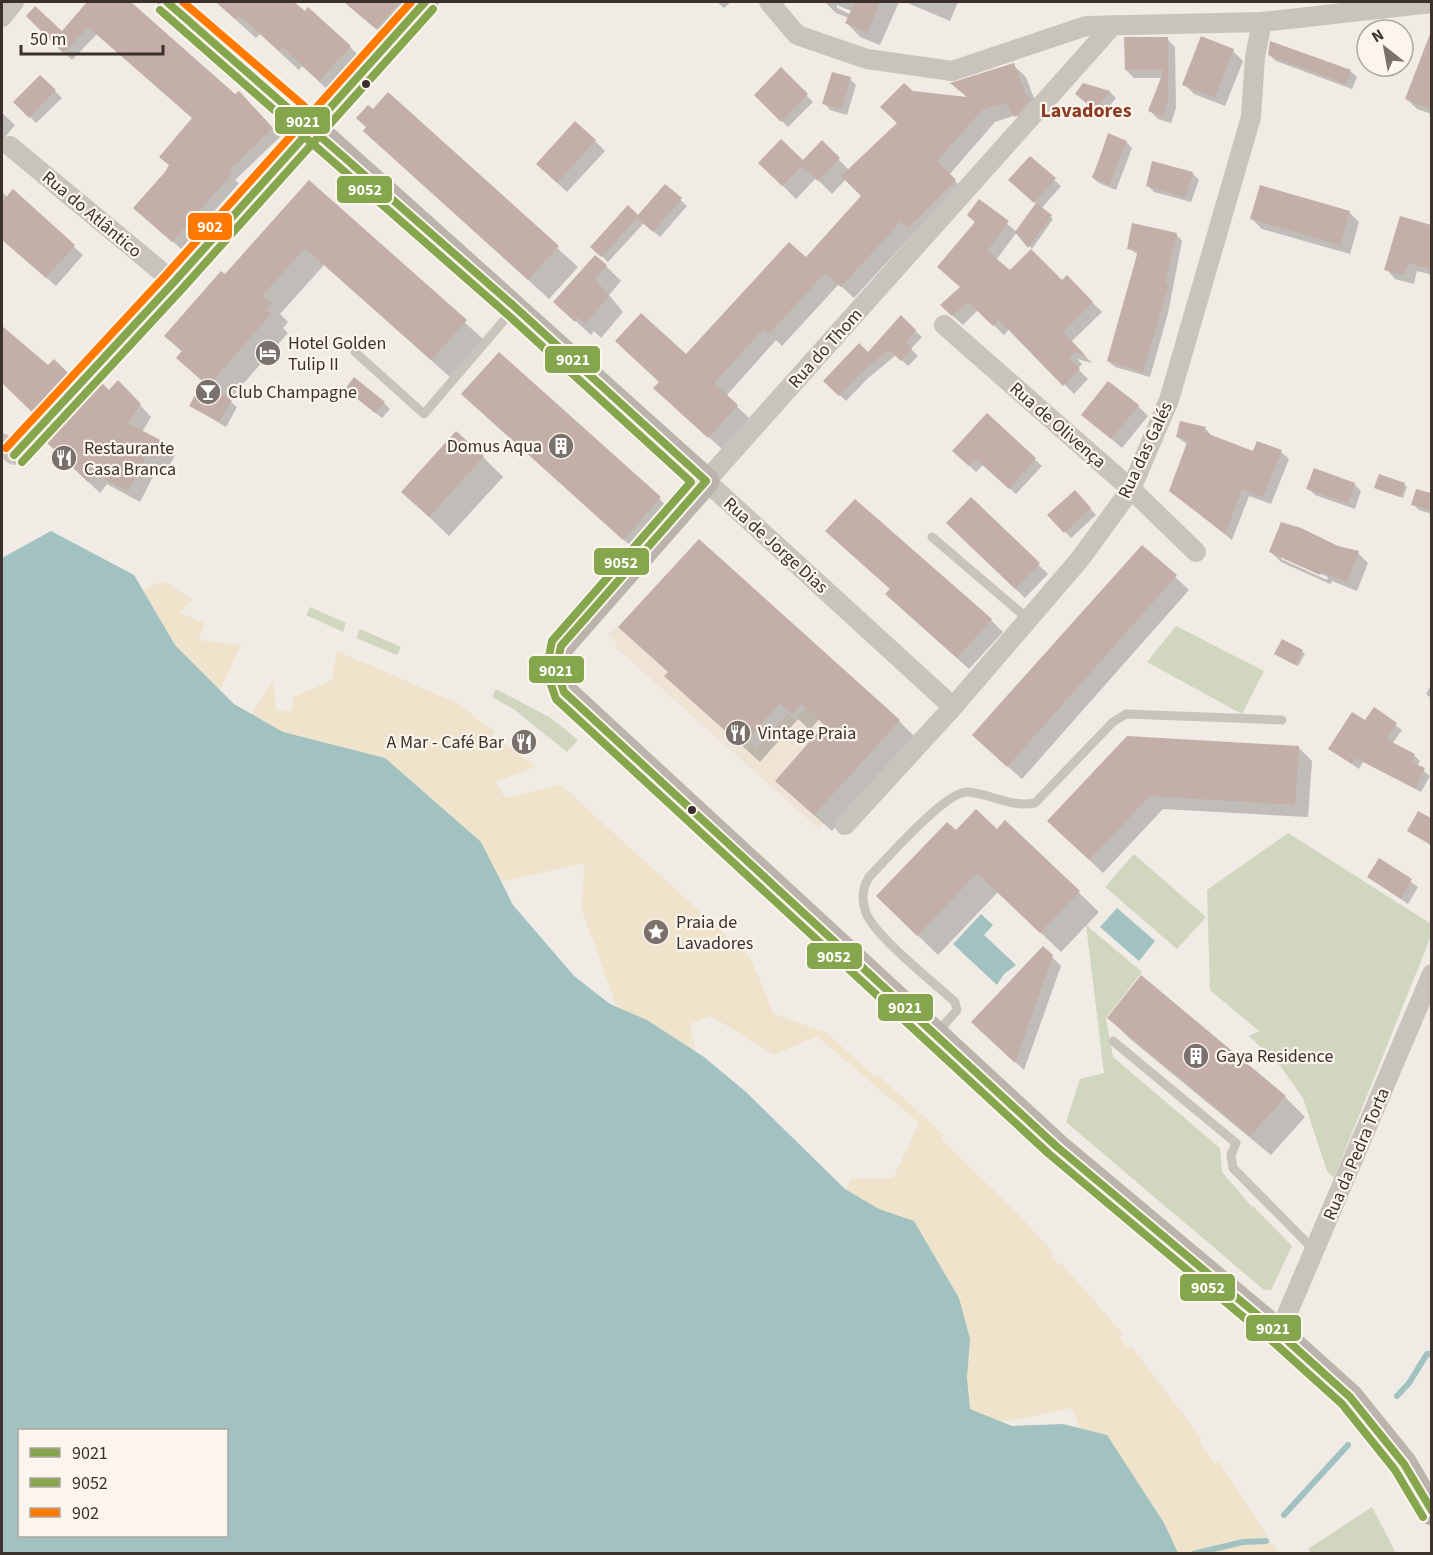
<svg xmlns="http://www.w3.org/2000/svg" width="1433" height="1555" viewBox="0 0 1433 1555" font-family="'Source Sans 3',sans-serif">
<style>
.green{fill:#d1d6bf}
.sand{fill:#efe3cc}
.plaza{fill:#eee3d5}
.water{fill:#a1c2c1;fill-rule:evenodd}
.shadow{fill:#0003;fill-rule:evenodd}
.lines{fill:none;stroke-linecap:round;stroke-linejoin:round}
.stream{stroke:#a1c2c1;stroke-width:6}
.building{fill:#c3afa7}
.lane{stroke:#c9c3be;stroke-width:9}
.street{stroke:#c9c3be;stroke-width:20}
.secondary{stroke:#bab3ae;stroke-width:27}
.bus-1-casing{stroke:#fbf5ee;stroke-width:12}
.bus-2-casing{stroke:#fbf5ee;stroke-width:12}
.bus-3-casing{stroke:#fbf5ee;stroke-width:12}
.bus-1{stroke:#85a64d;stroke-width:8}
.bus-2{stroke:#85a64d;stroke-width:8}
.bus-3{stroke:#ff7900;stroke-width:8}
.bus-dot{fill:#3b302b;stroke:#fbf5ee;stroke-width:2}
.labels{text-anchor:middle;stroke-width:4.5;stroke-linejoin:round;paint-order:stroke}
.street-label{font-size:18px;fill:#3b302b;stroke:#fbf5ee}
.poi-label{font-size:18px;fill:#3b302b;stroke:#fbf5ee;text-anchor:start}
.neighbourhood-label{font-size:20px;font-weight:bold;fill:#8c3b22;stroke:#fbf5ee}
.line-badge{stroke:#fbf5ee;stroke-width:2}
.badge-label{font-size:16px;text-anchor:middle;font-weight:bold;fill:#fff}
</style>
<rect width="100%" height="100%" fill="#f0ebe5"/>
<path class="green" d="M310,607L346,623L343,632L306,615Z
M1176,626L1264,671L1242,714L1147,662Z
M360,629L401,647L397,655L356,638Z
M496,689L551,718L578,740L567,752L515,710L492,697Z
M1288,833L1431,924V936L1334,1178L1327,1171L1303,1098L1281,1067L1249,1036L1259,1031L1210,990L1207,890Z
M1134,854L1206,917L1177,949L1105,887Z
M1086,925L1142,972L1106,1018L1113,1057L1220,1148L1222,1172L1252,1207L1253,1206L1292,1246L1271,1290H1264L1066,1122L1080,1079L1104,1073Z
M1372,1507L1396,1553H1311L1308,1549Z"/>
<path class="sand" d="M163,581L193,600L179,613L205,623L198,640L241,645L218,694L250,717L273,680L276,710L292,711L293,697L332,680L337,651L457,703L495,732L493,736L536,766L496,782L505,798L561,785L750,957L774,1014L825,1032L876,1077L878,1075L944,1135L941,1139L1021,1217L1053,1253L1051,1256L1059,1265L1061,1263L1123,1334L1120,1338L1128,1348L1131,1346L1202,1439L1199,1442L1215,1464L1219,1461L1278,1553H1086L1069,1534L1093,1461L1072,1408L970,1429L936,1375L889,1360L891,1318L869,1272L825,1265L850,1179L893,1178L919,1123L817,1036L774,1055L711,1016L690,1024L706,1106L637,1064L581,907L585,863L424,899L152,676L127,596Z"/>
<path class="plaza" d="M617,625L756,749L787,714L795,720L806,709L824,725L775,781L825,822L819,829L615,647L617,643L608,635Z"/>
<path class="water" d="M51,531L134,575L175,645L234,704L283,732L385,758L481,842L513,905L574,976L610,1004L647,1020L704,1057L746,1092L845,1189L879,1209L914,1221L959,1298L970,1339L967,1378L970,1409L1012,1426L1063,1424L1107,1435L1164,1523L1178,1553H2V558ZM20,1430H226V1536H20Z
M1117,908L1155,941L1139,961L1100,927Z
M981,914L993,925L984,935L1016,965L1004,974L997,985L953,944Z"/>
<path class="shadow" d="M89,2H128L235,96L239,93L280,137L235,180L239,183L181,249L135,208L170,166L194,119L97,34L72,60L28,16L62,33Z
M216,2H292L350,47L370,67L339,100L302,66L299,70L260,34L256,38Z
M344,2H425L387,38Z
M717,2H731L724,8Z
M825,2H899L880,45L860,37L847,23L849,18L836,13ZM837,5L858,14L856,17L837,8Z
M905,2H958L950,21Z
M1167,39L1175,47L1176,108L1171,123L1158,119L1150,111L1163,78H1134L1126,70Z
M1233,51L1243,61L1225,106L1194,94L1184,84Z
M1269,55L1350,71L1357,77L1352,89L1276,61Z
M1422,61L1432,64V114L1417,109L1407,99Z
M1013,65L1026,77L1038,109L1029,128L1016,115L995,122L949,175L967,193L921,239L914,233L854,298L839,284L782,346L776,340L726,396L750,419L722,449L668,400L686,357L806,259L863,196L846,179L832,194L816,178L796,199L760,163L803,162L822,143L849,170L899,123L912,93L969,99L953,84Z
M781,70L813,102L788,127L756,95Z
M40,77L62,98L36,123L15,102Z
M850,79L856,85L847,115L830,110L824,103Z
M1084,85L1110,92L1116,98L1102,115L1083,100Z
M388,94L578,267L549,299L365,131L373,111Z
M2,113L15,125L2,141Z
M1109,135L1126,142L1132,148L1116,190L1099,183L1092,177Z
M595,141L605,151L567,192L548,174Z
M1030,158L1061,186L1041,209L1053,219L1032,249L1017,232L996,260L1010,272L1062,282L1067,277L1102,312L1071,342L1092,363L1077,359L1082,364L1078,369L1088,379L1074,394L1009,329L1004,335L978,310L963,325L952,315L962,288L979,201L1017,232L1037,204L1016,186Z
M1192,173L1199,180L1191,202L1154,192L1147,185Z
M309,182L483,339L450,377L324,265L280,314L288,322L283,328L288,333L229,400L237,407L226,427L191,406L210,387L196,375L183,353L166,336L225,276Z
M665,186L687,206L660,237L644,223L608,262L592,247L638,217Z
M13,191L83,255L56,286L2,239V192L7,197Z
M1349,212L1359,222L1350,254L1262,229L1252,219Z
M1176,234L1182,241L1168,313L1150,377L1115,367L1108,361L1139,255L1128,248Z
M1427,236L1432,238V275L1417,271L1414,284L1395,279L1386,269Z
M606,266L621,281L609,295L623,312L601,338L594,331L591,335L555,302Z
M901,318L922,337L911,349L918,356L908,366L896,355L867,379L846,401L825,381L868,354Z
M2,328L48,367L54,361L76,383L42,420L2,382Z
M500,354L680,518L644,558L463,394Z
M118,382L151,417L142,432L163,443L175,455L167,470L159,465L140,502L107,484L100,493L57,452Z
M353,395L384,403L390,409L382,418Z
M1138,406L1148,416L1122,448L1083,415Z
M987,415L1042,466L1016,494L983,465L976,472L954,451Z
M1205,428L1212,436L1254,453L1281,452L1289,459L1271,504L1249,496L1232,540L1171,491L1188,445L1177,437Z
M483,457L503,477L449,536L403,492Z
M1354,484L1361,491L1355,509L1315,495L1308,488Z
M1404,484L1407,487L1403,498L1376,487Z
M1417,491L1432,495V514L1419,510L1413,504Z
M1081,498L1096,515L1071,538L1049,515Z
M971,500L1048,574L1025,598L948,523Z
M1143,547L1189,590L1022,779L987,748Z
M1337,547L1358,553L1368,563L1357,591L1332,581L1330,584L1281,562L1271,552ZM1281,556L1328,577L1327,580L1281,559Z
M899,606L991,620L1003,632L969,669Z
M1302,651L1305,654L1298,666L1279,656Z
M666,676L899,721L916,738L832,831L795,798L826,726L819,719L810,730L798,719L760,762Z
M1432,683V699L1426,694Z
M1374,709L1402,730L1392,744L1414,755L1420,761L1417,766L1430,776L1421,792L1363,762L1359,769L1330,749L1365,722Z
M1298,747L1312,761L1308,817L1163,809L1103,873L1049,821Z
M1419,813L1432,820V846L1408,830Z
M1005,822L1099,912L1061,952L998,892L938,955L898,916L956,832L997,831Z
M1379,860L1418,887L1408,904L1369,877Z
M1043,948L1061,966L1024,1070L973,1022Z
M1109,1018L1285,1097L1305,1117L1271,1155L1129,1038Z"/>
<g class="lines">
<path class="stream" d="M1397,1396L1409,1383L1427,1354H1432
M1284,1515L1348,1445
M1193,1554L1243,1542L1266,1541"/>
</g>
<path class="building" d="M87,2H131L235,94L239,91L273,128L228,171L232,174L172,242L133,208L165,172L169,165L159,157L192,118L88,27L63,53L26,16L35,6L62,31Z
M216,2H294L305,11L308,7L351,46L319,81L282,47L279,51L239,15L235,19Z
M344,2H399L376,29Z
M855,2H880L867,33L845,23Z
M1430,34H1431V109L1405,99Z
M1201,36L1234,49L1215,97L1182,85Z
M1124,37H1168V99L1163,116L1148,111L1164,70H1125Z
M1270,41L1351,70L1346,84L1268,55Z
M1014,63L1026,95L1031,99L1015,117L1005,103L982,110L937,161L956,180L919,217L907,228L901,221L841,287L825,273L769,334L763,329L714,383L738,405L708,438L653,388L659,382L615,341L641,313L686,354L789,242L806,257L861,196L841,176L897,123L880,107L904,83L913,91L967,97L950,83Z
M781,67L808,94L781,122L754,95Z
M832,72L851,77L841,109L822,104Z
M40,75L56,90L29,118L13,102Z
M1083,83L1110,91L1095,110L1075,94Z
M388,92L559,246L528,280L363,131L366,127L356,118L368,105L373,109Z
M575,121L596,140L557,183L536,164Z
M1108,133L1127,141L1109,185L1093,178Z
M781,139L803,160L822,140L840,158L818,181L802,166L782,186L758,163Z
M1030,156L1056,178L1034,203L1008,180Z
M1152,161L1193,172L1185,197L1146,186Z
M309,180L467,320L431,360L305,248L262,296L271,303L266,310L271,314L208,386L176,358L182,351L164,336L221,271L225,274Z
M665,184L682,198L653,232L637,218L601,257L590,247L628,205L638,215Z
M1260,185L1350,211L1340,245L1250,219Z
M13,189L75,245L46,278L2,240V202Z
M979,199L1009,221L987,251L1010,270L1031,249L1062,280L1067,275L1093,302L1063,332L1086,356L1071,351L1074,353L1069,358L1080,369L1063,386L999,320L993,326L968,302L952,316L940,305L960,287L937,267L975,222L967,215Z
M1036,203L1052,215L1028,248L1015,232Z
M1400,216L1431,225V269L1408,263L1404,275L1384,270Z
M1132,223L1177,233L1165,283L1169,284L1143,372L1107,361L1138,251L1127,249Z
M595,255L607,265L595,279L609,296L585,324L578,317L575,322L553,302Z
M901,315L916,330L906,342L912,349L901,361L889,350L861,372L839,396L823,381L859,343L868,352Z
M2,326L48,365L54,359L71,376L35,415L2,383Z
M499,352L661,497L623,540L461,394Z
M354,377L385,402L375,413L345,389Z
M99,380L109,390L118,380L141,404L128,423L164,442L155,459L147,455L128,491L94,474L88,482L44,440Z
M1108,381L1139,405L1111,439L1081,415Z
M202,383L232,400L219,422L189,406Z
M987,413L1036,458L1009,489L976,459L969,466L952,451Z
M1180,421L1206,427L1203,432L1253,451L1257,441L1282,450L1263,497L1242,489L1225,534L1169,491L1188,440L1176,437Z
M456,431L484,456L429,517L401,492Z
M1314,468L1355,483L1348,503L1306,489Z
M1379,474L1405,483L1400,497L1374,488Z
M1416,489L1431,493V510L1411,505Z
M1075,490L1091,508L1064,533L1047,515Z
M971,497L1040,563L1015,589L946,523Z
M855,499L992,619L957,658L885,594L890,589L825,531Z
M1281,522L1301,528L1338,546L1359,551L1347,582L1322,572L1320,575L1269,552Z
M699,539L900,720L814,815L775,781L824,725L813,714L801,703L792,714L780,703L742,746L664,676L668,672L618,627Z
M1142,545L1177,575L1007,767L972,735Z
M1282,639L1303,650L1295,665L1274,654Z
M1374,707L1397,723L1386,739L1415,754L1411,762L1425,768L1415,788L1356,758L1352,764L1328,749L1352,712L1365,720Z
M1127,736L1299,746L1295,805L1150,796L1089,860L1047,821Z
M976,809L997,829L1005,820L1080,891L1040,933L977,873L917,936L876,896L947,822L956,830Z
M1418,811L1431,818V845L1407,831Z
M1379,858L1412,879L1401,899L1367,877Z
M1043,946L1053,955L1015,1063L971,1022Z
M1141,975L1286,1096L1250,1136L1107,1018Z"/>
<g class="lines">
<path class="lane" d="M355,352L424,414L512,311
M932,537L1028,619
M937,1033L957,1010L955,1002C933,982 876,937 866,913C861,900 862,889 869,877C886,860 946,790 968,792C991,794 1012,808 1035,803L1113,722L1126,714L1282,720
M1113,1041L1236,1143L1231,1155L1233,1168L1315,1251"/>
<path class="street" d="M769,2L797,35L867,59L952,71L1086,26L1262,22L1432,3
M2,17L14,2
M10,146L174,282
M944,325L1131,489L1196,552
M2,443L14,455L174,282L312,127L167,2
M953,707L706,481L1113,25
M845,825L953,707L1080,559L1131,489L1169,400L1251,117L1255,57L1262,22
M1279,1333L1432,974"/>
<path class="secondary" d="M425,2L312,127L706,481L561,646C554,664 555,675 564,692L1056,1146L1279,1333L1350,1397L1404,1464L1432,1512"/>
<g class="bus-1-casing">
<path id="bus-1" d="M167,2L515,307L706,481
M14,455L174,282L425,2
M706,481L561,646L556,669L564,692L1056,1146L1279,1333L1350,1397L1404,1464L1432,1511"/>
</g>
<g class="bus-2-casing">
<path id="bus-2" d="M160,10L508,315L691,482L552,641L546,671L556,699L1049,1154L1272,1341L1342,1404L1395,1470L1423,1517
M22,462L182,289L433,9"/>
</g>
<g class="bus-3-casing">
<path id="bus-3" d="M183,2L319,119
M6,448L166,275L411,2"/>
</g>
<use href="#bus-1" class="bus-1"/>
<use href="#bus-2" class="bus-2"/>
<use href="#bus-3" class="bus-3"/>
</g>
<defs>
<g id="hotel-disc" transform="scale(1.35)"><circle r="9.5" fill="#7a716c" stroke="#fbf5ee"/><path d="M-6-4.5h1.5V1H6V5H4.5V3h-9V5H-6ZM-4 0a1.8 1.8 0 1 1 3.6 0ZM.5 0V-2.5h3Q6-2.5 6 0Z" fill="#fff"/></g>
<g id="bar-disc" transform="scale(1.35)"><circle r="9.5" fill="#7a716c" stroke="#fbf5ee"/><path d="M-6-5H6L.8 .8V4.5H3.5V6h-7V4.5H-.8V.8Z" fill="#fff"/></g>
<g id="building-disc" transform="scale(1.35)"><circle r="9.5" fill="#7a716c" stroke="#fbf5ee"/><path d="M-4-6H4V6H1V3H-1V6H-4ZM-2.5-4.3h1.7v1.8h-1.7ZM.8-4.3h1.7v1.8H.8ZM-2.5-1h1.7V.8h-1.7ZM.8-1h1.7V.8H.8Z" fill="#fff"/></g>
<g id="restaurant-disc" transform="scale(1.35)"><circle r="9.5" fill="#7a716c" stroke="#fbf5ee"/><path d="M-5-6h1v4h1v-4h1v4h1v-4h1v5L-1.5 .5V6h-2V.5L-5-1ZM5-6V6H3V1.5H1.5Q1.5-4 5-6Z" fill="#fff"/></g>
<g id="sight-disc" transform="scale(1.35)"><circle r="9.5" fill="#7a716c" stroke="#fbf5ee"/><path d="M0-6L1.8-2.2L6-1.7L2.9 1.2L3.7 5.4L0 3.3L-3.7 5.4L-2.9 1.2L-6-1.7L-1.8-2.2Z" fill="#fff"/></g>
</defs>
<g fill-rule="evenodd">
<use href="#hotel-disc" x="268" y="353"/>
<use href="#bar-disc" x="208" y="392"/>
<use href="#building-disc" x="561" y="446"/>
<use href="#restaurant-disc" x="64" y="458"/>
<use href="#restaurant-disc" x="738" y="733"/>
<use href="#restaurant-disc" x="524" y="742"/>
<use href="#sight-disc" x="656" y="932"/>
<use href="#building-disc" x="1196" y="1056"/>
</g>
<g class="bus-dot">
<circle cx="366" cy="84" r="5"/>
<circle cx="692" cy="810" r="5"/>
</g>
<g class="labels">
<g class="street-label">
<text transform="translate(92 214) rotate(40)" y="6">Rua do Atlântico</text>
<text transform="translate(825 348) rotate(-48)" y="6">Rua do Thom</text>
<text transform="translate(1058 425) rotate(41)" y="6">Rua de Olivença</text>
<text transform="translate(1145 450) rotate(-65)" y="6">Rua das Galés</text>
<text transform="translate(776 545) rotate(42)" y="6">Rua de Jorge Dias</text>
<text transform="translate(1356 1154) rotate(-67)" y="6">Rua da Pedra Torta</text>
</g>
<g class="poi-label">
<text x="288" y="349">Hotel Golden<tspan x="288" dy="21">Tulip II</tspan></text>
<text x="228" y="398">Club Champagne</text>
<text x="542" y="452" text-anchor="end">Domus Aqua</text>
<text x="84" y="454">Restaurante<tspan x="84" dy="21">Casa Branca</tspan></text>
<text x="758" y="739">Vintage Praia</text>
<text x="504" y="748" text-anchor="end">A Mar - Café Bar</text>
<text x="676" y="928">Praia de<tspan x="676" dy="21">Lavadores</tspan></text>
<text x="1216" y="1062">Gaya Residence</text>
</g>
<g class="neighbourhood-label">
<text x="1086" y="117">Lavadores</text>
</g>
</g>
<g class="line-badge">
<rect x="274" y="106" width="57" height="29" rx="6" fill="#85a64d"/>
<rect x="336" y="175" width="57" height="29" rx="6" fill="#85a64d"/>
<rect x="187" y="212" width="46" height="29" rx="6" fill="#ff7900"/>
<rect x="544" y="345" width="57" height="29" rx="6" fill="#85a64d"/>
<rect x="593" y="547" width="57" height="29" rx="6" fill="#85a64d"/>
<rect x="528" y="655" width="57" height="29" rx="6" fill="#85a64d"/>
<rect x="806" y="942" width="57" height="28" rx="6" fill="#85a64d"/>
<rect x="877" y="993" width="57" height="29" rx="6" fill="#85a64d"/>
<rect x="1179" y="1273" width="57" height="29" rx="6" fill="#85a64d"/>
<rect x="1245" y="1314" width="57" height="28" rx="6" fill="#85a64d"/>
</g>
<g class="badge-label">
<text x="303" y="127">9021</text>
<text x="365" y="195">9052</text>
<text x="210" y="232">902</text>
<text x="573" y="365">9021</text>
<text x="621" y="568">9052</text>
<text x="556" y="676">9021</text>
<text x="834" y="962">9052</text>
<text x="905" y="1013">9021</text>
<text x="1208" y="1293">9052</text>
<text x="1273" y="1334">9021</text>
</g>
<rect width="1433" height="1555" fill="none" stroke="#3b302b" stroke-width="6"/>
<rect x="18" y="1429" width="210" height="108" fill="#fbf5ee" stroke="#aea6a0" stroke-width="1.5"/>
<rect x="30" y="1448" width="30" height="9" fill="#85a64d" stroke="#aea6a0" stroke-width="1.5"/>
<text x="72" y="1459" font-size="18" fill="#3b302b">9021</text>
<rect x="30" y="1478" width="30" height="9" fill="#85a64d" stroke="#aea6a0" stroke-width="1.5"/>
<text x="72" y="1489" font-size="18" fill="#3b302b">9052</text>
<rect x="30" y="1508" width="30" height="9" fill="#ff7900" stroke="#aea6a0" stroke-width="1.5"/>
<text x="72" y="1519" font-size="18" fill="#3b302b">902</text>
<g transform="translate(1385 48) rotate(329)"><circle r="28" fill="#fbf5ee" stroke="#aea6a0" stroke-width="1.5"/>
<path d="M0-4.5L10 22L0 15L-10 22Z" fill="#7a716c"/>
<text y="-9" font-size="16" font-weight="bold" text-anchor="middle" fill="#3b302b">N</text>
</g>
<path d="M21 45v9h142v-9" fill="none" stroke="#3b302b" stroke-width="3"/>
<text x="30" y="45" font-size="18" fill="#3b302b" stroke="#fbf5ee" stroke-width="4.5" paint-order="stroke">50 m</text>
</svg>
